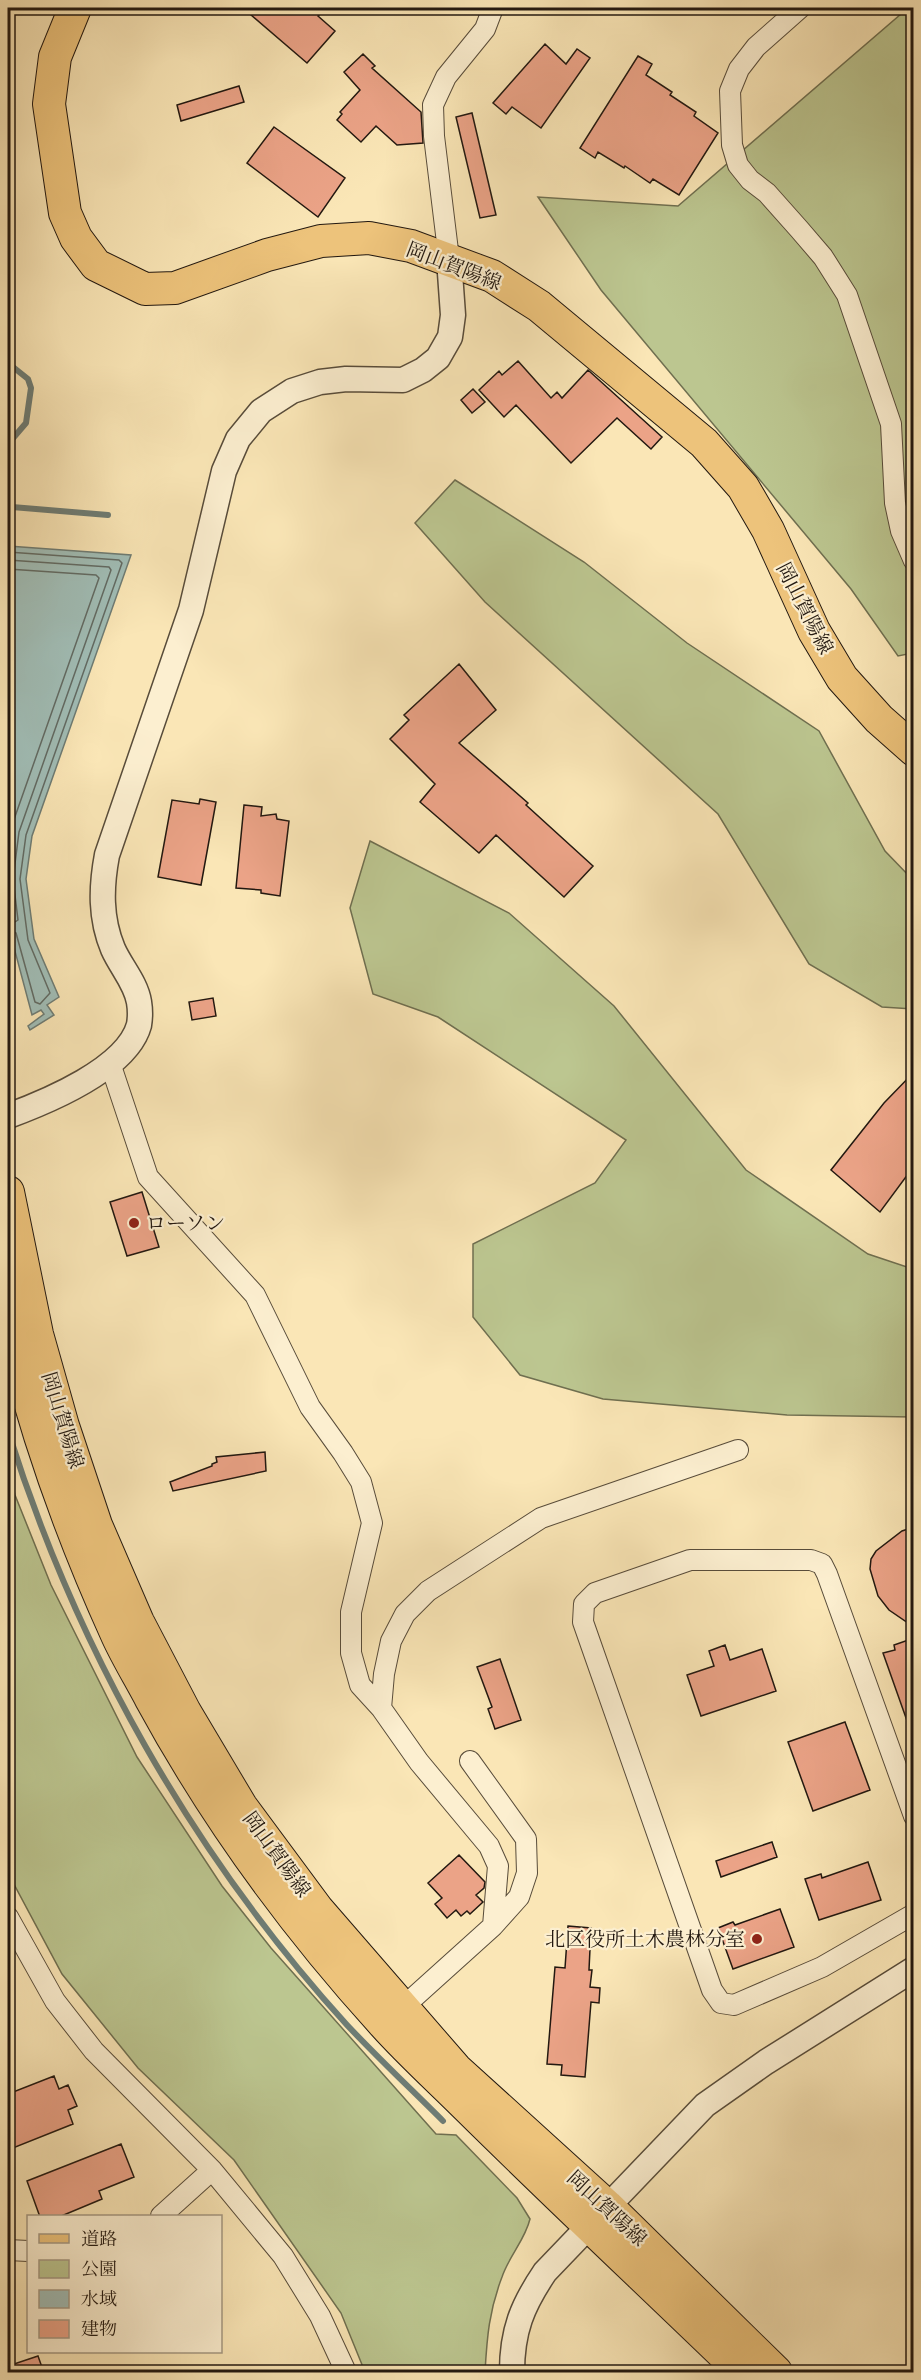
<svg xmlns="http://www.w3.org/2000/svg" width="921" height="2380" viewBox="0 0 921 2380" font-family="'Libre Bodoni','Noto Serif JP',serif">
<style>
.green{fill:#bcc690;stroke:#6f6f50;stroke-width:1.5}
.water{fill:#a1beb7;stroke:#6e7c74;stroke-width:1.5}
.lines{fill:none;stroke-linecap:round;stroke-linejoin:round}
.shore{stroke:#626b64;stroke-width:1.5}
.stream{stroke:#6e7c74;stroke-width:6}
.building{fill:#eba387;stroke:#221810;stroke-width:1.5}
.minor-casing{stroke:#584c3a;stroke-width:22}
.tertiary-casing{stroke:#584c3a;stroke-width:27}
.primary-casing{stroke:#221810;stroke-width:34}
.minor{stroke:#fcefd0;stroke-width:20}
.tertiary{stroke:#fcefd0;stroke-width:24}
.primary{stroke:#edc37b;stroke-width:32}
.poi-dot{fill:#8f2418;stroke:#fcefd0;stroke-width:2}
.labels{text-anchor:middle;stroke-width:4.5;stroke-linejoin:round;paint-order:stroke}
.street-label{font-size:20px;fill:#221810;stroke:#fcefd0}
.poi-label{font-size:20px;fill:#221810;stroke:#fcefd0;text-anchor:start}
</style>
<rect width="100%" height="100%" fill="#fae6b6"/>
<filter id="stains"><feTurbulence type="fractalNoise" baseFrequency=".00333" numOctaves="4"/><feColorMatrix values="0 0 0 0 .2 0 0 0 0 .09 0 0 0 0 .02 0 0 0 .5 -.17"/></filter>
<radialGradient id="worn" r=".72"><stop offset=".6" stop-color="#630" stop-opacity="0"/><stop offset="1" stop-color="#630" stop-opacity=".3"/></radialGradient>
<path class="green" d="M908,8H913V653L898,656L851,589L601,290L538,197L678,206Z
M455,480L584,562L687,643L819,731L885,851L913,880V1009L882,1007L809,964L718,814L485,602L415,523Z
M370,841L509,913L614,1006L746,1170L868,1254L913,1269V1417L787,1415L603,1399L520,1375L473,1317V1244L595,1183L626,1140L438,1017L373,994L350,908Z
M8,1468L15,1495L51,1585L137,1757L222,1886L271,1948L436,2134L456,2135L517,2198L530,2219C525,2240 509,2256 502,2277C489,2311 487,2337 485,2372H365L341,2313L234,2160L138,2068L62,1974L8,1873Z"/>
<path class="water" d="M8,546L131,555L32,836L26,879L34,939L59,997L47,1005L54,1015L30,1030L28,1026L44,1014L41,1010L32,1015L8,925Z"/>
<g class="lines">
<path class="shore" d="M8,552L119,560L122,563L26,835L20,879L28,940L50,993L40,1004L35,1002L16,933L8,929
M8,560L109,567L111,570L19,832L13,879L18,920L15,922L8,921
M8,569L96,575L99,578L11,828L8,849"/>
<path class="stream" d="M8,363L28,379L31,388L26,423L8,444
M8,504L12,507L108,515
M8,1431C77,1650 192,1854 347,2025C378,2058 411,2089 443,2121"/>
</g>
<path class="building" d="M243,8H327L318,16L335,31L307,63Z
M545,44L566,64L577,49L590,58L541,128L512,107L506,114L493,103Z
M363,54L375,66L372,68L421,112L423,143L397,145L376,126L361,142L337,120L342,114L340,112L360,90L344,72Z
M638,56L652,64L646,75L672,92L670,95L696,112L694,116L718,133L679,195L653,179L650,183L625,166L624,168L598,152L595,158L580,148Z
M239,86L244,102L181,121L177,105Z
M472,113L496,215L480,218L456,117Z
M274,127L345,178L318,217L247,163Z
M518,361L551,398L557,392L562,398L588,370L662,437L651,449L617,418L571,463L516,405L504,417L479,390L499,371L502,375Z
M473,389L485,402L472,413L461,400Z
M459,664L496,710L459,743L528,803L526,805L593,866L564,897L496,835L479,853L420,802L435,784L390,739L409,720L404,715Z
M200,799L216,802L201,885L158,877L172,800L199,804Z
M244,805L262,807L261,816L276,814L277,819L289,821L280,896L261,893V890L236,888Z
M213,998L216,1016L192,1020L189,1002Z
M914,1072V1166L880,1212L831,1170L884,1103Z
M142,1192L159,1247L127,1256L110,1202Z
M265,1452L266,1471L173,1491L170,1482L212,1466V1464L217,1462L216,1457Z
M914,1527V1627L889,1610L878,1596L870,1569L871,1559L876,1551L902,1531Z
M914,1638V1732H911L883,1653L895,1650L894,1645Z
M725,1645L730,1660L762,1649L776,1691L701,1716L687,1675L714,1666L709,1651Z
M500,1659L521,1720L495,1729L488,1709L492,1707L477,1667Z
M845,1722L870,1790L813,1811L788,1742Z
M772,1842L777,1857L721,1877L716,1861Z
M459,1855L485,1882L484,1888L476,1895L483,1902L470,1914L467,1911L461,1916L456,1910L447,1918L435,1904L442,1898L428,1883Z
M868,1862L881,1900L819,1920L805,1879L821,1874L822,1878Z
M780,1909L794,1947L733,1969L718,1928L733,1922L735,1925Z
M568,1926L591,1928L589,1970H592L590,1987L600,1988L599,2003L591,2002L585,2077L561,2075L562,2065L547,2064L555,1967L565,1968Z
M54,2076L59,2089L68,2085L77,2106L68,2110L73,2124L8,2150V2094Z
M121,2144L134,2177L99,2191L102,2199L59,2217H40L27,2181Z
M38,2356L44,2373H8V2366Z"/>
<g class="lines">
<g class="minor-casing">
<path id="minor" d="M800,8L756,47L739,69L730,91L732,145L738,165L750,180L767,193L799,229L823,257L847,295L891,424L895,503L901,531L914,561
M449,259L434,136L433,105L446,77L485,29L493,8
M110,1063L148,1177L255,1295L310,1407L343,1453L361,1482L372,1523L351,1612V1653L360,1685L381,1708L419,1762L489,1846L498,1866L493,1926L402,2008
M381,1708L384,1674L391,1641L405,1614L428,1591L541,1518L738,1450
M470,1761L526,1839L527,1873L519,1897L493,1926
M914,1816L827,1574L822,1564L811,1560H690L595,1593L584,1604L583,1622L712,1990L721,2003L734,2005L822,1967L914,1914
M8,1917L55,2001L94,2051L212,2170L283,2256L320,2316L346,2372
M161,2216L212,2170
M8,2250L28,2251"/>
</g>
<g class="tertiary-casing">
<path id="tertiary" d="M8,1116C46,1102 127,1069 139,1025C140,1019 140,1008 139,1002C136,983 121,967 113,949C100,918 101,887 107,855L191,610L224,471L238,439L261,411L292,391L320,382L346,379L403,380L423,370L438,358L450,337L453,315L449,259
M512,2372C512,2331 522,2306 545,2272L705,2105L766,2062L914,1969"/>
</g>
<g class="primary-casing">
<path id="primary" d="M75,8L55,57L49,104L65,213L76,238L96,265L145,289L175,288L267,255L321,241L369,238L411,246L492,276L539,306L704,443L743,487L768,530L814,631L842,678L879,719L914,750
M8,1192L37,1334L63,1426L96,1525L138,1622L185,1712L241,1806L318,1910L456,2069L607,2206L776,2372
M8,1319C33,1427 71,1534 117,1635C127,1657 140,1678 151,1699C215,1817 294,1925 384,2024C410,2053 440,2080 468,2108C558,2197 651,2284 742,2372"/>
</g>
<use href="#minor" class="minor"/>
<use href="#tertiary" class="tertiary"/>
<use href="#primary" class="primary"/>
</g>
<g class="poi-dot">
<circle cx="134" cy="1223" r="6"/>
<circle cx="757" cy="1939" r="6"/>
</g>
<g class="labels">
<g class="street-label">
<text transform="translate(454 266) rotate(21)" y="7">岡山賀陽線</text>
<text transform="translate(805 608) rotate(63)" y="7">岡山賀陽線</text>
<text transform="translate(63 1420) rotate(73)" y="7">岡山賀陽線</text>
<text transform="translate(277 1854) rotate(54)" y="7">岡山賀陽線</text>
<text transform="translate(607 2208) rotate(43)" y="7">岡山賀陽線</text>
</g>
<g class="poi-label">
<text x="146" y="1230">ローソン</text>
<text x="745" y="1946" text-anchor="end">北区役所土木農林分室</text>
</g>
</g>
<rect width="921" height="2380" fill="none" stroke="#fae6b6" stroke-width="30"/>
<rect x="9" y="9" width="903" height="2362" fill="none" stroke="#221810" stroke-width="3"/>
<rect x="15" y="15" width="891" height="2350" fill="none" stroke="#221810" stroke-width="1.5"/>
<rect x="27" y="2215" width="195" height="138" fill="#fcefd0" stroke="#a59983" stroke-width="1.5"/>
<rect x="39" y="2234" width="30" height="9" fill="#edc37b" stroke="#a59983" stroke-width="1.5"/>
<text x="81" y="2245" font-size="18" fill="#221810">道路</text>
<rect x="39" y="2260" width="30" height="18" fill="#bcc690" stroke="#a59983" stroke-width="1.5"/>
<text x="81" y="2275" font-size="18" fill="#221810">公園</text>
<rect x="39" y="2290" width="30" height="18" fill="#a1beb7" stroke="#a59983" stroke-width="1.5"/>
<text x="81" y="2305" font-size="18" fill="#221810">水域</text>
<rect x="39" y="2320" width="30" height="18" fill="#eba387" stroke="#a59983" stroke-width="1.5"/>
<text x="81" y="2335" font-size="18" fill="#221810">建物</text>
<rect width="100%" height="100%" filter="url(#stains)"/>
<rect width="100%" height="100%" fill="url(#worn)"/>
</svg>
